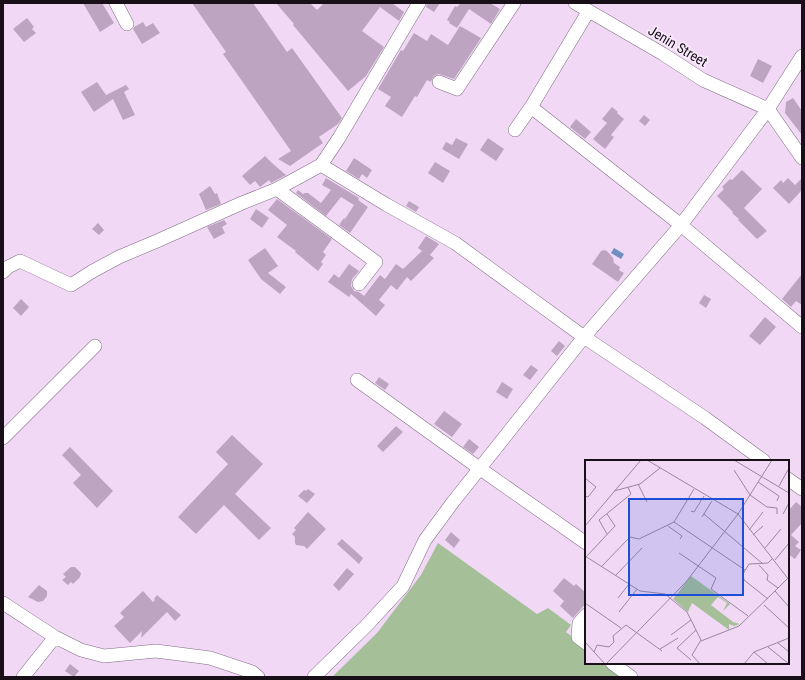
<svg xmlns="http://www.w3.org/2000/svg" width="805" height="680" viewBox="0 0 805 680" font-family="'Roboto Condensed',sans-serif">
<style>
.green{fill:#a5bf99}
.water{fill:#708fc2}
.building{fill:#bda5c1}
.lines{fill:none;stroke-linecap:round;stroke-linejoin:round}
.minor-casing{stroke:#816b85;stroke-width:14}
.minor{stroke:#fff;stroke-width:13}
.labels{text-anchor:middle;stroke-width:3.5;stroke-linejoin:round;paint-order:stroke}
.street-label{font-size:14px;fill:#180f19;stroke:#f9eafb}
.inset-road{fill:none;stroke:#9a889e;stroke-width:1}
.view{fill:#1d4ed8;fill-opacity:0.15;stroke:#1d4ed8;stroke-width:2}
.inset-edge{fill:none;stroke:#180f19;stroke-width:2}
</style>
<rect width="100%" height="100%" fill="#f1d9f6"/>
<path class="green" d="M438,543L537,614L548,608L571,625L566,632L586,647V663H607L625,677H332L377,633L421,575Z"/>
<path class="water" d="M614,248L624,254L621,259L611,253Z"/>
<path class="building" d="M83,3H102L114,23L100,32Z
M192,3H253L287,52L292,48L342,118L338,124L319,137L323,143L290,166L278,159L291,151L223,54L226,52Z
M276,3H310L317,10L324,3H392L404,12L399,21L380,7L362,31L384,47L366,76L348,91L293,25L294,24Z
M427,3H440L434,12L426,7Z
M459,3H490L500,9L491,24L469,9L457,28L449,23L450,22L447,20L455,6L457,7L460,4Z
M27,18L34,27L32,29L36,33L24,42L13,29Z
M143,22L146,27L153,23L160,33L142,44L133,29L134,27Z
M460,26L481,38L454,79L442,75L438,74L434,76L432,79L431,82L427,80L417,97L415,96L402,117L385,106L391,97L378,89L401,50L403,51L414,33L427,41L431,34L448,45Z
M758,59L772,66L763,83L750,76Z
M97,82L106,95L126,85L129,89L124,92L135,115L123,120L113,99L94,112L81,92Z
M793,98L802,111V135L785,113L786,102Z
M612,107L618,112L617,113L624,119L611,135L614,137L605,149L593,139L607,123L602,119Z
M644,115L650,120L645,126L639,121Z
M576,119L591,132L585,139L570,127Z
M456,138L468,144L459,159L442,149L446,142L452,145Z
M488,138L504,149L496,161L480,150Z
M265,156L272,163L286,175L271,183L269,180L260,187L255,181L250,185L242,176Z
M354,158L372,170L367,178L362,174L359,179L346,171Z
M435,162L450,171L443,183L428,173Z
M742,170L762,189L744,208L767,231L757,239L738,220L739,219L732,213L733,212L717,196L724,189L722,187L730,179L732,180Z
M326,178L359,198L358,200L368,207L350,233L339,225L344,218L345,219L354,205L341,197L326,216L296,193L298,190L303,194L305,193H308L321,203L331,190L322,185Z
M788,178L795,185L802,178V190L789,204L773,188L781,180L783,183Z
M210,186L215,194L217,193L221,204L206,210L199,194Z
M277,199L332,239L323,252L326,255L321,262L323,264L318,271L295,252L296,251L277,237L287,225L268,210Z
M409,201L419,207L416,212L406,206Z
M256,209L269,218L262,228L250,219Z
M224,220L227,224L222,227L225,233L214,239L207,227Z
M98,223L104,230L99,235L92,229Z
M426,236L439,244L430,255L434,258L411,281L407,277L397,290L391,285L379,300L385,305L376,316L351,294L349,297L328,282L334,274L339,278L349,264L359,271L352,279L351,286L354,291L359,292L364,296L380,275L385,279L396,264L403,269L422,251L418,248Z
M265,248L278,266L268,273L286,287L280,294L261,279L248,260Z
M604,250L607,251L613,258L614,263L620,267L619,270L624,273L618,282L592,264L601,251Z
M802,274V305L796,301L791,307L782,299Z
M704,295L711,299L706,308L699,303Z
M21,299L29,307L21,316L13,308Z
M765,317L776,327L760,345L749,336Z
M559,341L565,346L557,356L551,351Z
M531,365L538,370L530,380L523,375Z
M379,377L389,384L385,390L375,383Z
M502,382L513,389L507,399L496,392Z
M444,411L462,424L452,437L434,424Z
M396,426L403,432L383,452L377,446Z
M232,435L263,464L235,494L271,528L259,540L224,505L196,534L178,517L228,464L216,452Z
M469,439L479,447L473,454L463,447Z
M70,447L113,491L97,508L73,483L81,475L62,455Z
M308,489L315,494L307,503L298,496L304,490L306,491Z
M796,502L802,507V523L791,535L799,542L795,546L801,550L795,559L788,554V511Z
M308,512L326,529L307,549L304,546L296,545L295,543V537L292,534L296,530L294,528Z
M451,532L460,540L454,548L445,540Z
M342,539L363,558L359,564L337,544Z
M71,567H75L81,573L80,577L73,584L71,582L68,585L62,580L66,577L63,574Z
M347,568L354,574L339,591L333,585Z
M564,578L574,586L576,584L586,593V603L573,618L560,606L564,601L553,591Z
M39,585L47,591V596L43,601L38,602L28,597Z
M143,591L153,602L155,600L154,599L157,595L181,615L175,621L167,612L141,638L142,631L130,643L114,626L124,617L120,613Z
M70,664L79,671L74,677L65,671Z"/>
<g class="lines">
<g class="minor-casing">
<path id="minor" d="M116,3L127,24
M575,3L663,54L703,80L768,109L802,158
M439,82L457,89L514,3
M531,107L681,225L802,327
M515,130L531,107L588,12
M321,165L387,205L455,243L584,337L705,418L764,461
M277,189L376,262L359,284
M3,272L8,267L20,261L71,285L93,271L119,257L157,241L242,203L277,189L321,165L339,138L419,3
M357,380L479,468L586,543
M3,438L95,346
M788,479L802,489
M3,603L55,637L81,650L104,656L156,651L210,658L252,672L258,677
M586,615L579,623L578,637L586,643
M612,663L631,677
M23,677L55,637
M314,677L367,625L403,586L425,540L453,502L584,337L681,225L768,109L802,56"/>
</g>
<use href="#minor" class="minor"/>
</g>
<g class="labels">
<g class="street-label">
<text transform="translate(678 46) rotate(31)" y="5">Jenin Street</text>
</g>
</g>
<g transform="translate(585 460)">
<rect width="204" height="204" fill="#f1d9f6"/>
<path d="M106,116L145,144L138,151L142,143L133,137L126,145L148,162L155,164L149,166L144,164V170L107,143L103,152L88,139Z" fill="#a5bf99"/>
<path class="inset-road" d="M62,0L153,54L204,120M149,0L204,33M149,10L165,35M0,18L11,27L3,37L0,36M173,22L194,36L192,41M53,24L62,42M194,26L204,8M29,31L55,24L75,8M165,35L182,47L192,48V54M106,51L109,52L119,36M119,54L178,104M198,54L204,43M117,57L127,41M89,62L160,110M0,66L56,0M83,66L97,76L95,79M164,70L178,52M22,74L14,60L46,34L43,27M168,75L178,66M180,88L196,69M94,93L131,118L126,129L163,156M0,96L55,131L80,134L102,152L116,180L107,195L115,204M1,97L30,66L22,54M190,100L204,83M174,105L183,115L182,120L193,128M16,107L45,77L54,79L89,62L109,29M31,115L57,88M203,118L190,131L204,147M33,138L44,124M183,139L159,120L158,114L164,104L183,103L188,98M0,143L36,168M179,145L204,168M34,152L52,129M86,175L106,160M116,181L154,166L190,131M0,182L20,204M193,183L204,192M183,187L204,204M75,189L93,178M9,192L12,185L24,187L29,182L28,176L41,165L77,191M169,192L183,204M106,200L92,188L111,170M21,204L101,122L153,54L187,0M159,204L169,192L204,178"/>
<path class="view" d="M44,39H158V135H44Z"/>
<rect width="204" height="204" class="inset-edge"/>
</g>
<rect width="805" height="680" fill="none" stroke="#180f19" stroke-width="8"/>
</svg>
